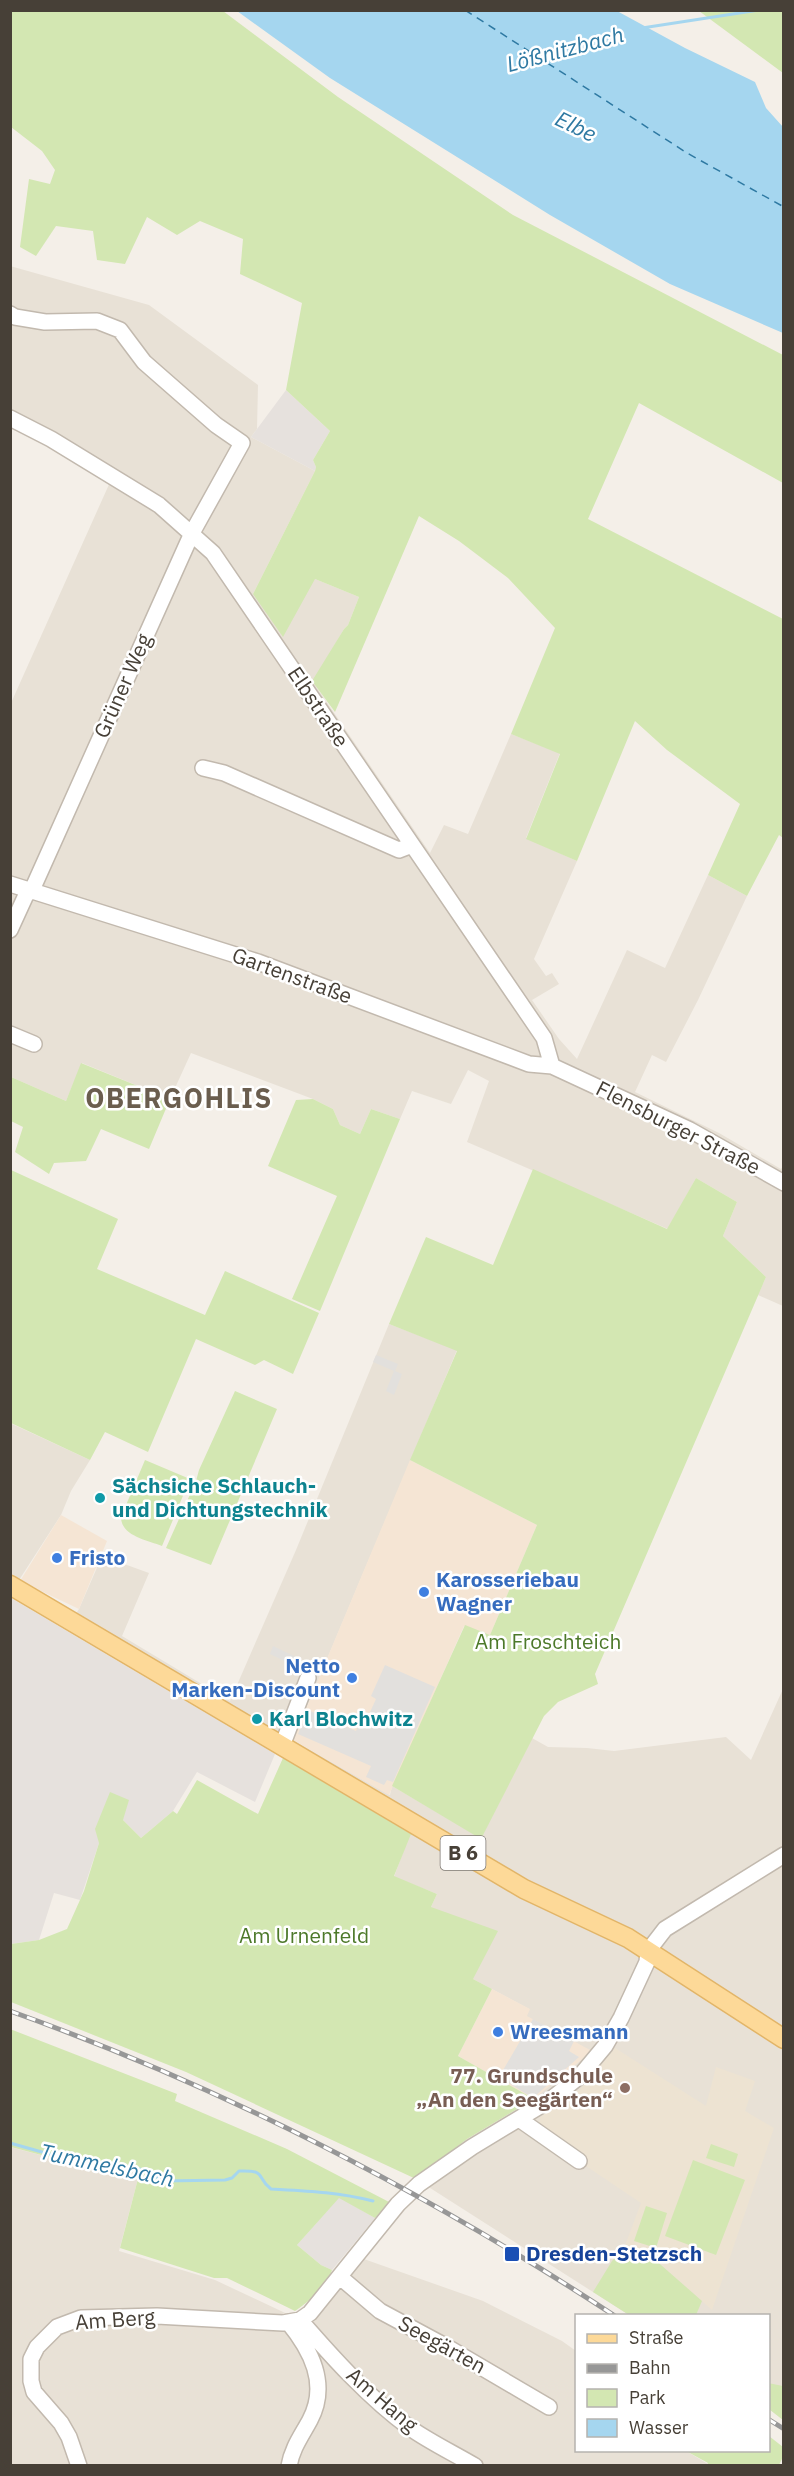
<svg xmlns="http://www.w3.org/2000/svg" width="794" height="2476" viewBox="0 0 794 2476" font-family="'IBM Plex Sans',sans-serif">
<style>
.residential{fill:#e8e1d6}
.commercial{fill:#f5e5d4}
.industrial{fill:#e6e1dd}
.education{fill:#ede3d2}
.green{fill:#d3e7b2}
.parking{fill:#e2e0dd}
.water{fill:#a5d6ef}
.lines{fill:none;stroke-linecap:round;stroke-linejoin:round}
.stream{stroke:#a5d6ef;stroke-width:3}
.ferry{stroke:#2e79a2;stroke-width:1.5;stroke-dasharray:8 6;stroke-linecap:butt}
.minor-casing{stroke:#c2b9ae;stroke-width:18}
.major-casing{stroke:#e2b568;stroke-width:21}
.minor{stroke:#fff;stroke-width:15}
.major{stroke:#fdd998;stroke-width:18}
.rail-casing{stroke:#979797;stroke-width:5}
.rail{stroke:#fff;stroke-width:3;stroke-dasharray:9;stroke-linecap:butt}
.culture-dot{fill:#0f9aa8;stroke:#fff;stroke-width:2}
.shop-dot{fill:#3f7fe0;stroke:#fff;stroke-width:2}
.education-dot{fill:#8d6e63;stroke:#fff;stroke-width:2}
.transit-dot{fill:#1a4fb4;stroke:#fff;stroke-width:2}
.labels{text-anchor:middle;stroke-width:5;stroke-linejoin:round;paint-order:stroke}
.shield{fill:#fff;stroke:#7e7973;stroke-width:1.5}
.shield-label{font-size:20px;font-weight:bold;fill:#474037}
.street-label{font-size:21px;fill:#474037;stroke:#fff}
.culture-label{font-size:21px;font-weight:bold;fill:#0d838f;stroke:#fff;text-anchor:start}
.shop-label{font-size:21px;font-weight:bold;fill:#366cbe;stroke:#fff;text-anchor:start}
.park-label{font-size:21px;fill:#4d792a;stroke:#fff}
.education-label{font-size:21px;font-weight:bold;fill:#785e54;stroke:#fff;text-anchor:end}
.transit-label{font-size:21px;font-weight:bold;fill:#164399;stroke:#fff;text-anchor:start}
.water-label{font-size:22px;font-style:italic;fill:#2e79a2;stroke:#fff}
.district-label{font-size:27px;font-weight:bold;letter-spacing:1.5px;fill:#6a5d4e;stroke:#fff}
</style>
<rect width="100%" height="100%" fill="#f4efe8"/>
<path class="residential" d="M10,266L149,305L258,385L257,429L251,437L315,471L253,594L315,579L359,597L348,625L344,629L313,682L430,853L444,825L468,834L511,734L560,753L526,838L577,861L534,959L546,976L552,973L559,984L532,1000L559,1039L577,1059L627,950L665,968L708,875L747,896L698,1000L666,1062L652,1055L635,1092L719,1133L781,1169L783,1166V1306L758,1295L766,1277L723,1236L737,1202L696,1178L668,1229L467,1142L489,1081L468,1070L451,1104L412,1091L400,1119L371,1109L360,1134L340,1125L333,1109L313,1099L191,1053L170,1099L82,1063L66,1101L11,1077V703L111,480L11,424Z
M389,1324L457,1350L293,1740L390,1795L392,1786L481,1838L532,1738L548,1747L587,1748L614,1751L726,1737L751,1760L783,1689V2420L769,2409L768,2316L629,2315L416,2179L467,2139L534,2099L526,2015L529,2009L473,1979L431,1907L437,1894L394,1877L410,1833L67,1628L79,1609L102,1556L149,1573L122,1636L230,1701L296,1550Z
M10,1423L90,1460L71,1491L61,1515L10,1594Z
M10,2147L90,2168L140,2171L119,2251L215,2280L300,2320L361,2258L483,2301L562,2341L576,2351V2450L686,2451L708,2464L707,2466L11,2465Z"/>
<path class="commercial" d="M410,1460L537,1525L490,1635L464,1626L389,1795L293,1740Z
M61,1515L107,1541L79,1609L20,1581Z
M492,1989L530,2009L527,2016L592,2051L534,2099L458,2056Z"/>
<path class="industrial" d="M286,390L330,431L313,460L316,467L315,471L251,437Z
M11,1598L275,1754L255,1802L197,1772L173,1811L141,1838L123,1820L99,1843L80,1900L54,1893L39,1940L11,1944Z
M339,2197L375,2218L332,2270L321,2265L297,2245Z"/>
<path class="education" d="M615,2048L706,2106L716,2067L755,2081L745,2111L774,2128L712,2310L653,2258L624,2248L641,2203L583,2164L587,2156L539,2123L540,2117L572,2097L587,2082Z"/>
<path class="green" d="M10,11H223L338,97L513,215L783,355V483L639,403L588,519L783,619V838L779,835L747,896L708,875L740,804L667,750L635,721L577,861L526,839L560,754L511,734L555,628L508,578L459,541L419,516L335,712L312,681L344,629L348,625L359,597L315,579L283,637L253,594L315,471L316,467L313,460L330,431L286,390L302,303L240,274L243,239L200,221L177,235L147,217L125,264L97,260L93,231L56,226L36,256L20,247L29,179L50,184L55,170L42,151L11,127Z
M699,11H783V73Z
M81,1063L170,1099L149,1149L101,1129L86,1161L54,1163L49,1174L15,1152L23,1127L11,1121V1077L66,1101Z
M313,1099L333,1109L340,1125L360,1134L371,1109L400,1119L320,1311L292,1299L337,1196L268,1166L296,1100Z
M533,1169L667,1229L696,1178L737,1202L723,1236L766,1277L595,1674L598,1684L558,1702L544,1716L481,1839L392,1786L465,1625L490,1635L537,1525L410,1460L457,1351L389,1324L426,1237L493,1265Z
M11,1170L118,1219L97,1269L205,1315L225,1271L319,1313L293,1374L264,1360L255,1365L196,1339L148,1452L105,1432L90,1460L11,1423Z
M235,1391L277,1409L211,1565L166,1548L196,1481L199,1470Z
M145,1460L190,1479L162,1546C147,1540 121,1536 121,1517Z
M283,1758L411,1834L394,1876L437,1894L431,1907L498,1931L473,1979L492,1989L458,2056L534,2099L467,2139L416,2179L186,2072L11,2002V1944L39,1940L67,1929L84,1891L99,1843L95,1829L110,1792L129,1800L123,1820L141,1838L173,1811L177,1814L197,1780L258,1814Z
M10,2029L177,2094L175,2101L287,2149L391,2203L375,2218L339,2198L297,2245L321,2265L332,2270C327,2288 309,2301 295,2311L227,2278H214L120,2248L140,2171L90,2168L11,2147Z
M711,2144L738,2154L734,2167L706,2158Z
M693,2160L745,2180L716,2255L665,2236Z
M646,2206L667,2213L656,2248L634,2241Z
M624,2248L653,2258L702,2301L696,2315H629L593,2292L612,2261Z
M768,2383L783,2386V2420L769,2409Z
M769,2436L783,2447V2457L779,2465H707L708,2463L686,2451L768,2450Z"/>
<path class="parking" d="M376,1355L398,1364L395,1371L402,1374L394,1395L386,1391L394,1371L373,1362Z
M273,1646L313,1665L309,1673L270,1654Z
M385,1665L435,1687L393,1782L387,1780L384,1785L366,1777L371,1766L298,1734L308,1710L356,1731L361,1720L366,1721L376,1699L371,1696Z
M533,2019L574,2041L569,2051L579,2057L533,2098L499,2077Z"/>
<path class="water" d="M237,11H617L685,48L755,82L766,108L783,127V333L670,284L550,215L330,78Z"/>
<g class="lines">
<path class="stream" d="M642,28L759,10
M10,2143L95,2167L140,2169L164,2181L225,2180L232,2178L239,2171C268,2170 255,2177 271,2189C307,2191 337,2192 373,2201"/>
<path class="ferry" d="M465,10L687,153L784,207"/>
<g class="minor-casing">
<path id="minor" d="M10,314L15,317L45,322L97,321L120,330L144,362L216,425L242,443L192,533L32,890L26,895L10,930
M10,418L51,439L159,505L213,553L544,1038L552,1066
M203,768L224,773L399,850L412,845
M10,884L258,962L529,1064L552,1066L690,1130L784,1183
M10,1034L34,1044
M282,1746L308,1678
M519,2119L579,2161
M340,2277L380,2311L447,2347L549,2407
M300,2320C333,2358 369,2398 410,2428C430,2442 453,2453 475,2466
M288,2322C311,2350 329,2384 310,2420C302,2435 292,2448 289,2466
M79,2466L69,2437L61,2423L34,2392L31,2381V2359L37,2347L57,2327L81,2318L157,2316L283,2323L300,2320L310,2313L398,2204L419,2184L472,2147L550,2100L580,2076L605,2046L621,2018L647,1962L648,1951L665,1929L784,1855"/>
</g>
<g class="major-casing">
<path id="major" d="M10,1585L524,1889L628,1938L784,2039"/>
</g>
<use href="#minor" class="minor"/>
<use href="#major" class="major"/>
<g class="rail-casing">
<path id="rail" d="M10,2011C223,2087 426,2192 615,2316
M768,2419L784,2429"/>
</g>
<use href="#rail" class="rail"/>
</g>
<g class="culture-dot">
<circle cx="100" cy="1498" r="6"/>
<circle cx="257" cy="1719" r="6"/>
</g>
<g class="shop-dot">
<circle cx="57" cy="1558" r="6"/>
<circle cx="424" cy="1592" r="6"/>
<circle cx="352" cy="1678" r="6"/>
<circle cx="498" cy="2032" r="6"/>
</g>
<circle class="education-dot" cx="625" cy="2088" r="6"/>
<rect class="transit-dot" x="504" y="2246" width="16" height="16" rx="3"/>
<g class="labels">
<rect class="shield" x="440.5" y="1836" width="45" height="34" rx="4.5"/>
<g class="shield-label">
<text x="463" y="1860">B 6</text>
</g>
<g class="street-label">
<text transform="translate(123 686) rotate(-66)" y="7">Grüner Weg</text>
<text transform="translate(318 707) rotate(56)" y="7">Elbstraße</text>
<text transform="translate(292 976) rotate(20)" y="7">Gartenstraße</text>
<text transform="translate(678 1128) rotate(27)" y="7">Flensburger Straße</text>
<text transform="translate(115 2320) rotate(-4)" y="7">Am Berg</text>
<text transform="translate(442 2345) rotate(29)" y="7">Seegärten</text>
<text transform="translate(382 2400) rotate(41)" y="7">Am Hang</text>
</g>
<g class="culture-label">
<text x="112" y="1493">Sächsiche Schlauch-<tspan x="112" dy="24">und Dichtungstechnik</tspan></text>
<text x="269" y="1726">Karl Blochwitz</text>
</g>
<g class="shop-label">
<text x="69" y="1565">Fristo</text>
<text x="436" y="1587">Karosseriebau<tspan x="436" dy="24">Wagner</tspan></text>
<text x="340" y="1673" text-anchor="end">Netto<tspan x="340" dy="24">Marken-Discount</tspan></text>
<text x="510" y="2039">Wreesmann</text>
</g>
<g class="park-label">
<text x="548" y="1649">Am Froschteich</text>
<text x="304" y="1943">Am Urnenfeld</text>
</g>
<g class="education-label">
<text x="613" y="2083">77. Grundschule<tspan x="613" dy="24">„An den Seegärten“</tspan></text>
</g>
<g class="transit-label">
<text x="526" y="2261">Dresden-Stetzsch</text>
</g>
<g class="water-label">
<text transform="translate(565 49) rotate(-15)" y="8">Lößnitzbach</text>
<text transform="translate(576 126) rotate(26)" y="8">Elbe</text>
<text transform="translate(107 2165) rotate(12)" y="8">Tummelsbach</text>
</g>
<g class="district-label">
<text x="179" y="1108">OBERGOHLIS</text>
</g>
</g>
<rect width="794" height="2476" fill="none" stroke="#474037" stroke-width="24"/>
<rect x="575" y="2314" width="195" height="138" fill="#ffffff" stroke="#b5b3af" stroke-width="1.5"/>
<rect x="587" y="2334" width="30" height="9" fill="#fdd998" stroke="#b5b3af" stroke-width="1.5"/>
<text x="629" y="2344" font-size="18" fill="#474037">Straße</text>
<rect x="587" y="2364" width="30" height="9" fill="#979797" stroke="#b5b3af" stroke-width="1.5"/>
<text x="629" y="2374" font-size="18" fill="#474037">Bahn</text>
<rect x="587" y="2389" width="30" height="18" fill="#d3e7b2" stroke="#b5b3af" stroke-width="1.5"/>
<text x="629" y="2404" font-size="18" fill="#474037">Park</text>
<rect x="587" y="2419" width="30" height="18" fill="#a5d6ef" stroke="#b5b3af" stroke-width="1.5"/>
<text x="629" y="2434" font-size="18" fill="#474037">Wasser</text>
</svg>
